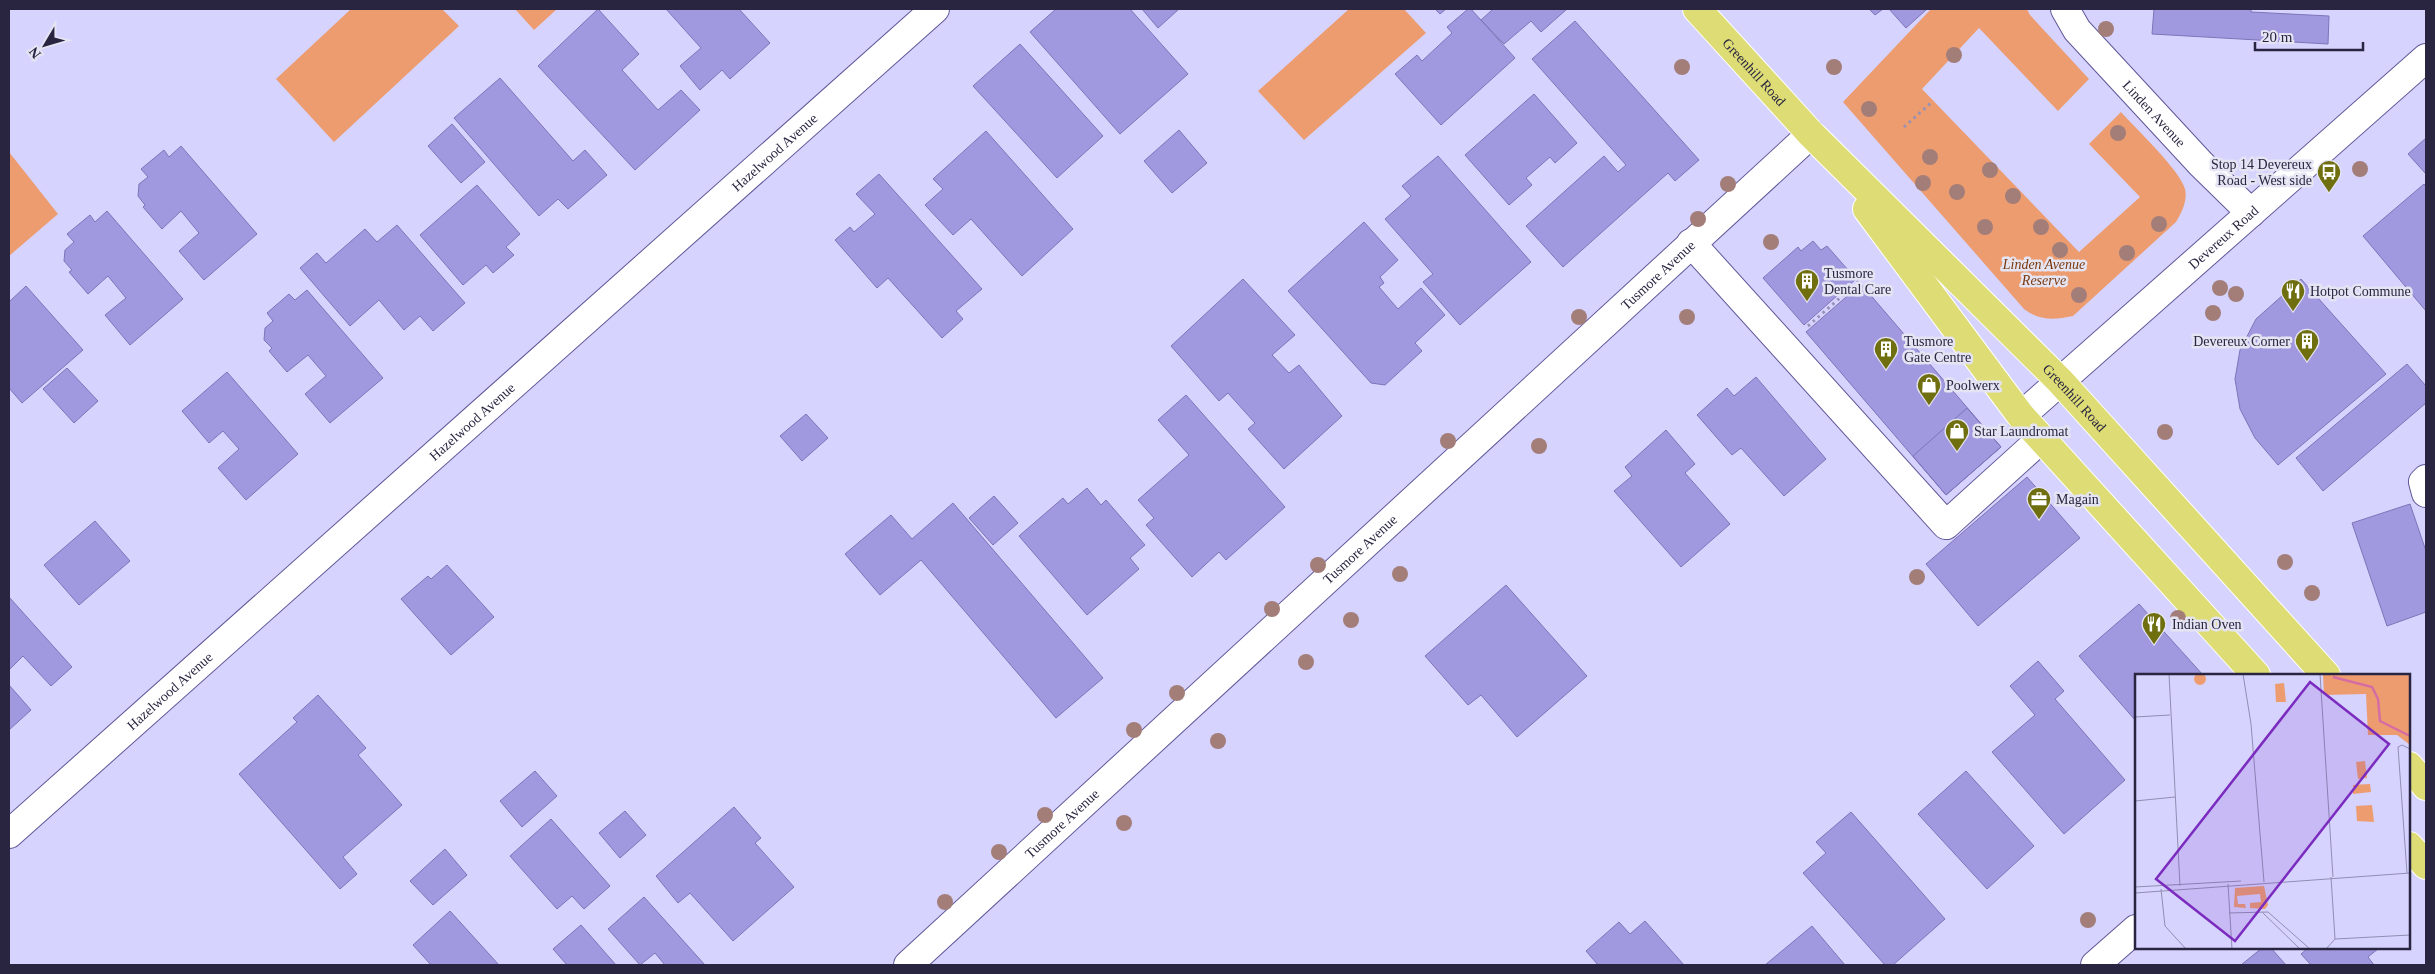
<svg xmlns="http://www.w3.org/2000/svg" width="2435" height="974" viewBox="0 0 2435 974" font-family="'Times New Roman',serif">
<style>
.green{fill:#ed9c70}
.building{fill:#a199df;stroke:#7d75b8}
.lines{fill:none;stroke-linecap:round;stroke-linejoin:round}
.minor-casing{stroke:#605797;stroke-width:30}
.major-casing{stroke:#fff;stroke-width:30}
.path{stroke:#9591b7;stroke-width:3;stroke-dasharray:2.5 4;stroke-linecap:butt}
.minor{stroke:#fff;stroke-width:28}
.major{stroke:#dddc75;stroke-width:28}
.tree{fill:#a37e79}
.labels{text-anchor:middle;stroke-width:5;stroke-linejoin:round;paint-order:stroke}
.street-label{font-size:14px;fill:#292541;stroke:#e5e4f3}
.poi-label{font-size:14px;fill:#292541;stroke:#e5e4f3;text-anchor:start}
.park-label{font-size:14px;font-style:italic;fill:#79380c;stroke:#e5e4f3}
.inset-river{fill:none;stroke:#d56ca4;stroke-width:2.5}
.inset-road{fill:none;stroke:#918db3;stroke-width:1}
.view{fill:#7b2cbf;fill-opacity:0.15;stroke:#7b2cbf;stroke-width:2.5}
.inset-edge{fill:none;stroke:#292541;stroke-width:2.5}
</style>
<rect width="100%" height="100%" fill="#d6d3ff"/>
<path class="green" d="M351,9H442L459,26L334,142L276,79Z
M515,9H557L534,30Z
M1349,9H1404L1426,33L1304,140L1258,91Z
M1931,9H2027L2030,15L2089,79L2058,111L1979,28L1922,89L2079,252L2140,197L2089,144L2121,112C2136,129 2180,170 2185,189C2188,200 2181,214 2176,222L2073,316C2054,320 2040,321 2024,309L1843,102Z
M9,152L58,214L9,256Z"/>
<path class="building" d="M598,9L639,54L622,70L658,110L681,90L700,110L635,170L538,66Z
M666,9H739L770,43L730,79L722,70L700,90L680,66L701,48Z
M1056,9H1130L1188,74L1120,134L1030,32Z
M1142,9H1179L1158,28Z
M1435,9H1446L1440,14Z
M1468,9H1471L1515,58L1441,125L1395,74L1417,55L1422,61L1452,33L1447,27Z
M1491,9H1567L1541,32L1531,21L1504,44L1481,20L1492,10Z
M1869,9H1883L1875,15Z
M1889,9H1927L1906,28Z
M2154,9H2251V12L2329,16L2328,44L2152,34Z
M1575,21L1699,160L1675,181L1668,173L1563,267L1526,226L1604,156L1618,172L1626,165L1532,59Z
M1020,44L1103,136L1057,178L973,86Z
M500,78L573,161L585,150L607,175L568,209L558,199L539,216L454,118Z
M1534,94L1577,143L1555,163L1550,157L1526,178L1532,185L1509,205L1465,155Z
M452,124L485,162L461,183L428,146Z
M1179,130L1207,163L1172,193L1144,161Z
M986,131L1073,229L1022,276L971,219L953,235L925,205L943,189L933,179Z
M2426,138V174L2408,154Z
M181,146L257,234L204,280L179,251L199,233L181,211L162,229L143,207L145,205L138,196L139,184L148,177L141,169L164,150L169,157Z
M1438,156L1531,262L1460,325L1423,282L1433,274L1385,219L1411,196L1402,186Z
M879,174L982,289L956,311L963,319L942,338L888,278L877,288L835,240L850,227L854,232L875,214L856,194Z
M2424,184L2426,187V311L2363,236Z
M477,185L520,234L506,247L514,255L493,273L486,265L463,285L420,235Z
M107,211L183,299L130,345L105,315L126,298L108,276L88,294L69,272L72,270L64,261L65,250L74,242L67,234L90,215L95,222Z
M1364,222L1398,260L1380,277L1384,283L1379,287L1398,309L1421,288L1445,315L1415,343L1422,351L1385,385L1371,383L1288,291Z
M397,225L465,303L433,331L420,316L404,330L379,300L350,326L300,268L317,253L326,263L365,229L377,242Z
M1813,241L1821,250L1827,246L1856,279L1804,325L1763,278L1798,247L1801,251Z
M1243,279L1295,335L1272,355L1289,373L1299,365L1342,416L1284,469L1248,429L1255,423L1228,393L1219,401L1171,346Z
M2301,279L2386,374L2278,465L2255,438L2240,409L2235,379L2240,350L2256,319Z
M1861,284L2001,447L1946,495L1806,332Z
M26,286L83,350L22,403L9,388V302Z
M307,290L383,378L330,423L305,394L326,376L308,355L287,372L269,351L272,348L264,340L265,328L273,321L267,313L289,294L295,300Z
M2407,364L2426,386V403L2323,491L2296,458Z
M67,368L98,401L74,423L43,389Z
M227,372L298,454L246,500L218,468L239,449L223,431L209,443L182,411Z
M1756,377L1826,459L1784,496L1741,448L1732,455L1697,415L1727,388L1734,396Z
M1186,395L1285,507L1226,560L1219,552L1192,577L1146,525L1154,518L1138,500L1189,455L1158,420Z
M1967,408L2001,447L1946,495L1913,456Z
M806,414L828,438L802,461L780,436Z
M1666,430L1695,464L1685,473L1730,524L1681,567L1614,491L1632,476L1625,467Z
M2027,477L2080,538L1978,626L1926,564Z
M1087,488L1101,505L1106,500L1145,545L1130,558L1139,569L1087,615L1019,536L1063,498L1068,504Z
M994,496L1018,523L993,545L969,518Z
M953,503L1103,678L1056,718L921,560L880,595L845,554L891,515L912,539Z
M2410,504L2426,551V612L2387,626L2352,523Z
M95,521L130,561L79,605L44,565Z
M447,565L494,617L451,655L401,599L428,576L431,579Z
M1506,585L1587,676L1517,737L1481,695L1468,705L1425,656Z
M9,597L72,667L51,686L23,656L9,670Z
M2139,604L2203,675H2136V721L2079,656Z
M2038,661L2064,691L2055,699L2125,780L2064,834L1992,752L2035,715L2010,686Z
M9,685L31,710L9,730Z
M318,695L366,748L358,755L402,805L343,857L357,874L340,889L239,774L297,722L293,718Z
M535,771L557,796L522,827L500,801Z
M1966,771L2034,846L1987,889L1918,814Z
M734,807L761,838L755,843L794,887L733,941L690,893L678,903L656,876Z
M625,811L646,835L620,858L599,833Z
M1851,812L1945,919L1893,965H1885L1803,873L1826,853L1816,842Z
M551,819L610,886L584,909L572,896L557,909L510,856Z
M445,849L467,875L433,905L410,881Z
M644,897L705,965H665L655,953L640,965L608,929Z
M450,911L499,965H431L413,945Z
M1645,921L1684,965H1598L1586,951L1619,922L1630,934Z
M581,925L616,965H567L553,949Z
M1812,926L1845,965H1765Z
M2262,948H2271L2286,965H2241Z
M2308,948H2379L2368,957L2374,965H2311L2301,954Z"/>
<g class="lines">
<g class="minor-casing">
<g id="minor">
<path id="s1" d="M2065,9L2077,30L2201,164L2251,213"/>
<path d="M1691,243L1946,525L2041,439"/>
<path id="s2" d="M2021,416L2426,58"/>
<path d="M2426,479L2423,482L2426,493"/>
<path id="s3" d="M9,834L935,9"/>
<path id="s4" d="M908,965L1811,134"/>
<path d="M2095,965L2136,929"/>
</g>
</g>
<g class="major-casing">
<g id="major">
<path id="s5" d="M1697,9L1811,134L2060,381L2326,675"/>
<path d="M1867,209L2021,416L2256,675"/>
<path d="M2409,766L2426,786"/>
<path d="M2409,846L2426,865"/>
</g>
</g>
<path class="path" d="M1904,127L1933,101
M1808,326L1866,275"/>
<use href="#minor" class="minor"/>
<use href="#major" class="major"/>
</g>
<g class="tree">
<circle cx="2106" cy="29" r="8"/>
<circle cx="1954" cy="55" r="8"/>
<circle cx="1682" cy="67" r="8"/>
<circle cx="1834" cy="67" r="8"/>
<circle cx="1869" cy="109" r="8"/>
<circle cx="2118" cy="133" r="8"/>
<circle cx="1930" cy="157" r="8"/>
<circle cx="2360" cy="169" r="8"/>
<circle cx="1990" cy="170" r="8"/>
<circle cx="1923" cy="183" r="8"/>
<circle cx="1728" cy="184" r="8"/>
<circle cx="1957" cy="192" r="8"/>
<circle cx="2013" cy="196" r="8"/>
<circle cx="1698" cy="219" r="8"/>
<circle cx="2159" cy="224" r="8"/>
<circle cx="1985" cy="227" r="8"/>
<circle cx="2041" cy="227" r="8"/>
<circle cx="1771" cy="242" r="8"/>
<circle cx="2060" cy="250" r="8"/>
<circle cx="2127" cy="253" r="8"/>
<circle cx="2220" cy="288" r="8"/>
<circle cx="2236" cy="294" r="8"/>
<circle cx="2079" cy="295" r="8"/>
<circle cx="2213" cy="313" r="8"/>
<circle cx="1579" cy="317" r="8"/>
<circle cx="1687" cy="317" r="8"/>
<circle cx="2165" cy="432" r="8"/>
<circle cx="1448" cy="441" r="8"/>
<circle cx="1539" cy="446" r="8"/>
<circle cx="2285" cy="562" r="8"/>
<circle cx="1318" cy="565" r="8"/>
<circle cx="1400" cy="574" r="8"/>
<circle cx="1917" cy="577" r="8"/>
<circle cx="2312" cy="593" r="8"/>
<circle cx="1272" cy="609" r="8"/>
<circle cx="2178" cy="618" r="8"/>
<circle cx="1351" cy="620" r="8"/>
<circle cx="1306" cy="662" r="8"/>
<circle cx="1177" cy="693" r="8"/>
<circle cx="1134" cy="730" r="8"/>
<circle cx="1218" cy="741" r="8"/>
<circle cx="1045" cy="815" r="8"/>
<circle cx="1124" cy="823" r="8"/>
<circle cx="999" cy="852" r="8"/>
<circle cx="945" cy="902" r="8"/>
<circle cx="2088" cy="920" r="8"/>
</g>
<defs>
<g id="bus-pin" transform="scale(1.25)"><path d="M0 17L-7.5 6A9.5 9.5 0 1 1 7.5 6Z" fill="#706f10" stroke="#e5e4f3"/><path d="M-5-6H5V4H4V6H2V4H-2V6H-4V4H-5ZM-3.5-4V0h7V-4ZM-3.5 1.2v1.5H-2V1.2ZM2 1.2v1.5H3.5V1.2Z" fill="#fff"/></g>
<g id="building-pin" transform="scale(1.25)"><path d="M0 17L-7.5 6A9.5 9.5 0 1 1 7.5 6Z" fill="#706f10" stroke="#e5e4f3"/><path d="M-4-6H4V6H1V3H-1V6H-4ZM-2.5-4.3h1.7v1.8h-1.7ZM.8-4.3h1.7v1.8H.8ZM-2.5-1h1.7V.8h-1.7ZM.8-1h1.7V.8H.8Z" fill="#fff"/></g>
<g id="restaurant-pin" transform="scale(1.25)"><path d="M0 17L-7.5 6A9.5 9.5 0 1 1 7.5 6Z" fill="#706f10" stroke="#e5e4f3"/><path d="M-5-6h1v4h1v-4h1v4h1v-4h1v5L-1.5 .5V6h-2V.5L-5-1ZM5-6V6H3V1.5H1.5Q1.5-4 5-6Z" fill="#fff"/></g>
<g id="shop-pin" transform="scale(1.25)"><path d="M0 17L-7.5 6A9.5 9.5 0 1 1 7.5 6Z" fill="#706f10" stroke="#e5e4f3"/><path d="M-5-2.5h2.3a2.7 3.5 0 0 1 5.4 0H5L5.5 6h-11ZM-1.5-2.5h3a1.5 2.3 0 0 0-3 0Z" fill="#fff"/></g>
<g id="office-pin" transform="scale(1.25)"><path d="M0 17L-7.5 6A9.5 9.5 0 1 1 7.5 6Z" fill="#706f10" stroke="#e5e4f3"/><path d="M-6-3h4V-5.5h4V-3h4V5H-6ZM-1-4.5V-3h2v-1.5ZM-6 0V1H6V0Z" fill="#fff"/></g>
</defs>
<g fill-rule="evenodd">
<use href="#bus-pin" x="2329" y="172"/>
<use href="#building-pin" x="1807" y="281"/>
<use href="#restaurant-pin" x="2293" y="291"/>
<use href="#building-pin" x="2307" y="341"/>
<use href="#building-pin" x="1886" y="349"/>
<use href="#shop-pin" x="1929" y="385"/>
<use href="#shop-pin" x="1957" y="431"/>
<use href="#office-pin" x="2039" y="499"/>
<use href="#restaurant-pin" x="2154" y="624"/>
</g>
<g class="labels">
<g class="street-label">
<text dy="5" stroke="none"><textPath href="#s5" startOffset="85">Greenhill Road</textPath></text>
<text dy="5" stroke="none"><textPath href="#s1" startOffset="138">Linden Avenue</textPath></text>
<text dy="5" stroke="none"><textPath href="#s3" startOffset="1025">Hazelwood Avenue</textPath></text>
<text dy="5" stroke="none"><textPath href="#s2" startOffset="270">Devereux Road</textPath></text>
<text dy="5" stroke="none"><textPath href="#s4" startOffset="1019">Tusmore Avenue</textPath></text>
<text dy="5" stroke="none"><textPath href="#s5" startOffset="542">Greenhill Road</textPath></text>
<text dy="5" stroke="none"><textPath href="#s3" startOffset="620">Hazelwood Avenue</textPath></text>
<text dy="5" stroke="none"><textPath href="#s4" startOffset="614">Tusmore Avenue</textPath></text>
<text dy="5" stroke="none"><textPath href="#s3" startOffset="215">Hazelwood Avenue</textPath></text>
<text dy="5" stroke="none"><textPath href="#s4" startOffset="209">Tusmore Avenue</textPath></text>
</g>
<g class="poi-label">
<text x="2312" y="169" text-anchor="end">Stop 14 Devereux<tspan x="2312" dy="16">Road - West side</tspan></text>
<text x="1824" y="278">Tusmore<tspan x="1824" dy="16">Dental Care</tspan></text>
<text x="2310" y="296">Hotpot Commune</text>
<text x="1904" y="346">Tusmore<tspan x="1904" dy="16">Gate Centre</tspan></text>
<text x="2290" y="346" text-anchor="end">Devereux Corner</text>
<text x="1946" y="390">Poolwerx</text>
<text x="1974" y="436">Star Laundromat</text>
<text x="2056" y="504">Magain</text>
<text x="2172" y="629">Indian Oven</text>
</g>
<g class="park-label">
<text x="2044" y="269">Linden Avenue<tspan x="2044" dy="16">Reserve</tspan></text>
</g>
</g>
<g transform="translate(2135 674)">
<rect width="275" height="275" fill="#d6d3ff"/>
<path d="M59 5a6 6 0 1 1 12 0a6 6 0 1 1-12 0ZM188,0H275V71L262,61H233L231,20L189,21ZM149,9L151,28H141L140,10ZM230,87L232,104L223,105L221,88ZM235,110L236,118L218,120V111ZM237,131L239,148L222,147L221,132ZM129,212L133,231L130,235L115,234V229L126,228L125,220L102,222L103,230H110L111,234L99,233L100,214Z" fill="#ed9c70"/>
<path class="inset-river" d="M198,3L237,13L243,25L245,47L275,62"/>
<path class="inset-road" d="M34,0L45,212M108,0L116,50L129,208M185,0L198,203M0,43L35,41M0,127L40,123M272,199L263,73L267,71L275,75M93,210L97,275M0,213L106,207M26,215L30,252L51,275M0,219L275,199M94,239L133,238L175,275M128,239L165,275M200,265L275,261M191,275L200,265L196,203"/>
<path class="view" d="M175,8L254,70L100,267L21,205Z"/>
<rect width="275" height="275" class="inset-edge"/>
</g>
<rect width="2435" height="974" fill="none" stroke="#292541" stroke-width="20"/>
<g transform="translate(45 45) rotate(232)" stroke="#e5e4f3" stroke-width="4" paint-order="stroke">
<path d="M0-4L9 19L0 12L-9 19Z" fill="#292541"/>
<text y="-8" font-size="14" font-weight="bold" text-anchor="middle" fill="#292541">N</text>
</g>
<path d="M2255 42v8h108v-8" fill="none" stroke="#292541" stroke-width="2.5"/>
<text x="2262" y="42" font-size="15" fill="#292541" stroke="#e5e4f3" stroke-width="4" paint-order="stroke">20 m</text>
</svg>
